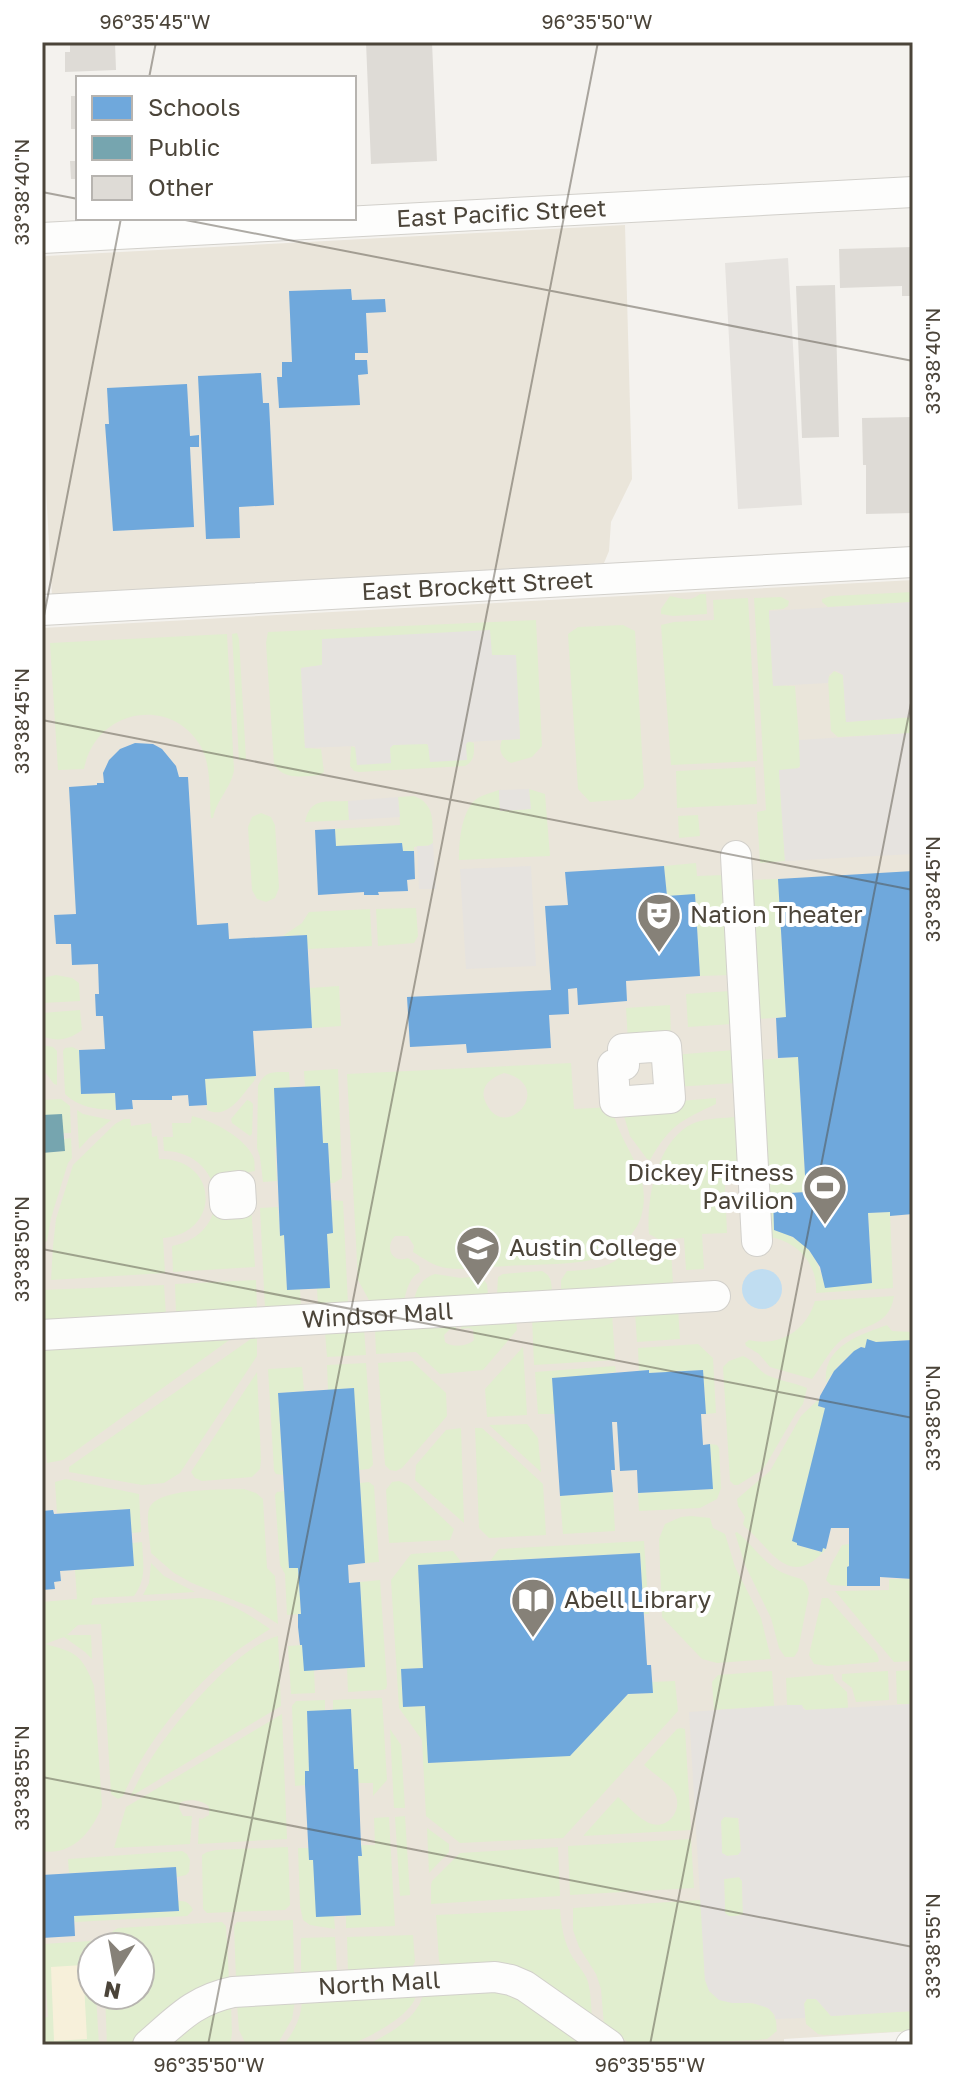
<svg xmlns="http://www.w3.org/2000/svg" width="955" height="2087" viewBox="0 0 955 2087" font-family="'Golos Text',sans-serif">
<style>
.education{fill:#eae5da;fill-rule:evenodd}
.green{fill:#e1eecf;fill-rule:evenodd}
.sand{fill:#f7f0da}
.parking{fill:#e6e3df;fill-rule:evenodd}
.water{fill:#c0ddf1}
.schools{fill:#6fa8dc}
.public{fill:#76a5af}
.building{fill:#dedbd6}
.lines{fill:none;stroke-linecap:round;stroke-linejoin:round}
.minor-casing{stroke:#d2d0cb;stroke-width:32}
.minor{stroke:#fdfdfc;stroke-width:30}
.ticks{fill:none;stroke:#4b4439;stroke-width:2;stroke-opacity:0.45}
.labels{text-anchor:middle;stroke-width:8;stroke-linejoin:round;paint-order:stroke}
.street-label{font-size:24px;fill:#4b4439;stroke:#fff}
.poi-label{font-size:24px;fill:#4b4439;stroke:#fff;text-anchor:start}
.neatline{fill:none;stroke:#4b4439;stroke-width:3}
.ticks-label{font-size:20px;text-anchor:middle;fill:#4b4439}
</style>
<rect width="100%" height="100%" fill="#f4f2ee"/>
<path class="education" d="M625,225L632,479L611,522L609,551L604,563L52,596L42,420V261L46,256Z
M913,580V2031L784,2039V2045H42V628ZM92,1947H140V1995H92Z"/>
<path class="green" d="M913,592V602L828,607L822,602V599L831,596Z
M700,594H706L707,614L673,616L661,614V609L670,596C681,598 689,603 700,594Z
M781,597L789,601L788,606L783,609L769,610L773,685L795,686L801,765L797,769L779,771L785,861L760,863L757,812L766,810L754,598Z
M748,598L757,761L671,765L661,625L674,622L714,620L713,600Z
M536,620L542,746L532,757L511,763C501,757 498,750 502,740L520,739L515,655H492L491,652L322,639V665L301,668L305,748L321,749L324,772L320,775C303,776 284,781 274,764L266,643L268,632Z
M623,625L635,631L644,787L633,799L590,802L578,789L568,634L578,627Z
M237,633L239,639L246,759L239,760L232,634Z
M227,634L234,770C231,788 217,799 213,818H211C209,795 212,765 200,745C169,695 95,710 84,769L58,770L50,643Z
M834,671L843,675L846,722L913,717V733L838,737L831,731L828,678Z
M468,741L474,743C474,753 475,761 465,766L359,772L354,771L350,766L351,746L356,748H390L393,745L426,743L429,747L466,744Z
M755,767L757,804L677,808L676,771Z
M529,789L545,794L550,856L459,860C459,842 461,815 474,801C480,795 491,793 499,790L500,811L530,809Z
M414,796C436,804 432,823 433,843L431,845L414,847V851H403L402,843L336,846L335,829L400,825L398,797Z
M348,801L349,820L305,822C310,797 326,802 348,801Z
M261,813L271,817L275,825L279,888L275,898L266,902L257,899L252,890L248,827L252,817Z
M698,815L700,836L679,838L678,816Z
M696,863L697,876L724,875L730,975L700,976L695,895L667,896L664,866Z
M778,879L786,1017L758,1019L750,880Z
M416,908L418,936L414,943L378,946L376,909Z
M370,909L372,946L308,949L306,935L283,936L302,923L309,912Z
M56,975L72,978L79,983L80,1001L42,1003V978Z
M339,986L341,1026L312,1028L310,988Z
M730,991L732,1024L688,1027L686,994Z
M670,1005L671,1037L628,1041L626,1008Z
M80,1010L82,1030C69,1040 57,1042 42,1036V1013Z
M42,1045L53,1047L57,1051V1085L54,1084L42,1068Z
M72,1047L79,1050L81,1094L115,1093L116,1110C98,1110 78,1107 65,1094L63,1051L65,1048Z
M734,1050L736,1083L675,1087L673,1055Z
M798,1057L806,1192L773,1194L774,1230C807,1239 817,1256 825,1287L872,1283L868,1213L890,1212L893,1288L816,1293C818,1264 798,1242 770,1237L760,1060Z
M571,1063L574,1109L612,1107C619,1147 654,1172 641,1217C636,1233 620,1249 604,1256C580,1266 534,1264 507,1266C487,1267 466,1271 446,1268C434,1266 424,1259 413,1252L414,1246L408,1236H395C384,1247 392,1264 408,1258L419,1266L420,1272C409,1277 407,1290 404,1300L370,1302L358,1280L347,1074ZM504,1073C557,1086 506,1142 487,1105C477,1088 490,1078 504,1073Z
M338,1069L342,1178L334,1183H330L328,1144L323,1143L320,1086L305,1087L304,1071Z
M289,1072L290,1087L278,1147H275L277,1181L263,1182L260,1157L257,1148L258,1086C265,1070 274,1072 289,1072Z
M256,1076L254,1081C241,1096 228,1120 207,1110L205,1079Z
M716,1098V1104C680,1121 670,1125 650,1160L647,1159L630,1136L621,1106Z
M61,1099L70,1106L71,1133H63L42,1115V1100Z
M247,1100L250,1101L253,1104L252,1134L250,1136L232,1123L231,1119Z
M77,1110L83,1114L111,1120L90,1137L79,1149Z
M192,1116C211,1120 247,1138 254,1159C255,1163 254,1167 255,1171L249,1172L255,1267L173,1272L172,1246C237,1233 224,1151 164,1151L163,1137H173L172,1123H191Z
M738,1117L741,1164L724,1165L727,1233L702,1234L704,1269L686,1270L684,1238L660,1240L649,1234C646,1199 657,1139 694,1123C708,1118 723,1118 738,1117Z
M124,1119H130L131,1126L151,1123L152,1137L157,1136L159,1159C219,1158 222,1233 163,1238L165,1273L51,1280L53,1246L56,1219L73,1165L115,1124Z
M71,1138L72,1158L68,1163L51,1218L47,1241L42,1244V1153L64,1151V1139Z
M331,1200L343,1201L348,1304L318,1305L317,1289L327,1234L333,1233Z
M278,1207L280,1235H284L287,1290L300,1289L301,1307L265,1309L260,1208Z
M639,1246L671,1249L673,1284L561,1291V1280L567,1271C583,1270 600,1270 615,1261C623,1256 629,1250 639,1246Z
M542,1271C552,1276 551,1282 552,1291L497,1295L498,1277L503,1274Z
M435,1274L461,1278L480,1276L487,1284L488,1295L414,1300C417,1287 422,1278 435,1274Z
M256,1280L257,1309L176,1314L175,1284Z
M164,1285L166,1315L42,1322V1290Z
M894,1296C889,1330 859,1323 838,1343C828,1353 820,1368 812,1379L770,1367L759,1354L746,1346L745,1343L749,1340C780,1347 806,1331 815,1301Z
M678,1309L680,1339L637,1342L635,1312Z
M612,1313L615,1360L534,1365L532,1318Z
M516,1320L517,1330L483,1370L440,1374L416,1352L376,1354L375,1328L456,1323V1330L450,1329L444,1335L445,1342C452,1348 469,1346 474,1340L473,1330L469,1328L461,1329V1323Z
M887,1325L892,1331L913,1332V1340L876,1342L867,1340L865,1348L861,1347C846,1356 835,1368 826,1383C822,1346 860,1335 887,1325Z
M364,1329L366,1355L327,1357L325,1332Z
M255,1336H257V1356L180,1473L164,1483L142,1485L69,1472V1467Z
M232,1338L63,1460L47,1463L42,1414V1349Z
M698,1344L713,1358L716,1413L706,1414L703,1370L649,1373L648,1370L639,1371L638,1348Z
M523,1347L527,1415L487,1417L485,1389Z
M743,1356C755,1361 758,1371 769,1376C781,1381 795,1383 807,1388L803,1404L796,1413L767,1463L762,1470L738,1485H734L730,1481L723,1367L729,1361Z
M412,1361L446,1393L447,1416L402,1468L396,1471L390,1470L385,1465L378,1363Z
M366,1363L373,1465L369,1469L359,1470L353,1388L328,1390L327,1365Z
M615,1366L616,1372L607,1373L555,1414H538L535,1372Z
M302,1367L304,1391L278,1393L283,1475L276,1474L274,1471L268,1369Z
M257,1372L261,1460L260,1469L252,1477L202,1481L195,1478L191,1472Z
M819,1399L818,1406L825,1408L797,1545L821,1552L823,1548L826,1549C789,1591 772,1549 745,1527L743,1524L745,1517L738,1506L737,1499L770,1471L801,1416Z
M527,1424L538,1438L541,1472L489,1425Z
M461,1428L464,1523L415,1480L416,1465L446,1430Z
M475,1428H482L543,1484L546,1535L489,1538L479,1528Z
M710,1444L717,1445L719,1448L721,1488L717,1499L700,1508L639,1511L638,1493L712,1489Z
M66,1479L139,1494L141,1532L132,1533L129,1509L57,1513L55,1482Z
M399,1481L408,1485L454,1529L450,1540L389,1543L386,1490L392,1482Z
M369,1482L374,1486L379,1562L365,1563L360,1483Z
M244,1489L256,1493L263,1499L267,1568L275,1576L278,1624L253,1608L192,1583L174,1573L151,1553C150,1542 146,1518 149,1509C156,1487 225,1490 244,1489Z
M284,1491L289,1568H298L301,1614L287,1615L285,1574L280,1565L275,1495L277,1492Z
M613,1492L615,1531L563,1534L560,1496Z
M691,1516L710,1518L713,1528L725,1534L735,1567L761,1618L771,1659L717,1663L702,1659L662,1617L659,1539L665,1524L681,1517Z
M737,1532C753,1545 766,1567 786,1574C799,1580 805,1575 809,1593L798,1651L794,1657H785L779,1648L771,1618L745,1565L735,1533Z
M644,1541L649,1614H644L640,1553L490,1561L499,1549Z
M142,1542C143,1562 147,1579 134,1596L93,1598L91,1605L200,1598C228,1600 248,1614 270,1629C258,1637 245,1644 234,1653C188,1692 147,1740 123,1796L118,1799L111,1794L101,1624L78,1625L67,1635H91L92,1659L85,1652L64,1637L45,1644C75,1652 82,1654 94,1686L102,1806C92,1832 72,1856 42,1851V1602L77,1599L75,1570L134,1566L132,1543Z
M849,1544V1566L847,1567V1586L831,1585L826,1580L831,1565L842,1545Z
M453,1551L462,1563L418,1566L423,1668L401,1669L403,1707L425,1706L429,1763L570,1755L628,1694L653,1693L652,1682L675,1681L678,1711L563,1838L460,1843L426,1816L422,1740L399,1708L391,1580L411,1554Z
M151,1563L164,1576L195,1592L143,1595L149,1583Z
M889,1579H913V1661L894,1662L835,1591L889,1590Z
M380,1580L387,1685L386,1689L382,1690L348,1692L347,1668L365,1667L360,1582Z
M822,1598H828L877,1654L879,1660L878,1662L828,1666L814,1664L809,1655Z
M278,1636L281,1706L130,1797C136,1786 141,1774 148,1764C169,1728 238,1645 278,1636Z
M302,1645L314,1670L315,1693L291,1694L288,1646Z
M913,1670V1704H897L896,1671Z
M772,1671L774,1706L714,1710L712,1682L718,1675Z
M888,1671L889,1700L856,1702L852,1688L842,1680V1674Z
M833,1674L834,1680L847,1692L848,1708L806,1710L801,1705H787L786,1678Z
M382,1698L387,1780L373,1796V1783H358V1769H354L351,1709L333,1710V1700Z
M325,1700V1711L307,1712L309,1771H305V1785L295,1786L292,1706L296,1701Z
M282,1714L287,1839L198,1844L199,1818L202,1819L209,1815V1807C204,1800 187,1798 180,1803L179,1808L183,1816H192L190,1844L114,1848L126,1807Z
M681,1728L685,1729L691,1830L583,1836L618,1797C627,1805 637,1817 647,1822C667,1833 686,1808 673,1790C665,1781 653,1773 644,1765L677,1729Z
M390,1729L401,1745L405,1808H394Z
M405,1816L410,1895L400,1896L395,1817Z
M389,1817L395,1926L346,1928V1916L361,1915L358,1856H362L361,1845H375L374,1818Z
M724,1817L738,1818L741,1851L738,1855L727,1856L722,1853L721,1821Z
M427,1828L449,1844V1852L429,1873Z
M691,1839L694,1888L570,1895L568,1846Z
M288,1847L290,1905L285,1910L207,1913L203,1909L202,1855L207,1852L216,1850Z
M558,1847L560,1896L431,1904V1885L432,1881L460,1853Z
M298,1848H309V1860H313L334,1916L335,1929L310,1925L303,1920L300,1906Z
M182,1851L187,1854L190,1860L189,1872L186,1875L177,1877L176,1867L69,1873L68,1859Z
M739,1877L742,1881L743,1914L729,1917L725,1913L724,1879Z
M701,1900L705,1980C720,2016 767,1991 775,2018C777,2022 776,2027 777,2031L767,2039L757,2040L637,2045L628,2042L604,2026L601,1989L596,1974L579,1947L573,1930V1908Z
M178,1901C186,1901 189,1902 193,1910L187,1916L75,1922L74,1916L178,1911Z
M560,1909C561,1926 564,1943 573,1958C578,1965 583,1971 587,1979C591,1991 591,2004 592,2017L442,1966L439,1961L436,1915Z
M293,1920L294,1976L236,1979L234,1926L237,1922Z
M222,1922L226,1926L229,1979C188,1985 159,2019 129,2045H107L105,1995H140V1947H103L113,1931L118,1928Z
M413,1935L415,1962L412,1967L348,1973L347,1937Z
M335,1937L337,1974L301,1976V1938Z
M91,1941L93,1947L92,1995H96L99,2045H42V2018L48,2017L43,1944Z
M492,1990L509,1992L589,2045H367C388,2034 418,2019 423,1994Z
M416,1995C413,2015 368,2038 349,2045H284C294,2031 301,2019 302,2001Z
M807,1999H816L831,2016L913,2011V2031L824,2035L818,2034L806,2024L804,2004Z
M295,2001L292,2019L277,2045H246L239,2030L237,2004Z
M231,2005L232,2033L230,2045H167L198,2018Z"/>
<path class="sand" d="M83,1965L87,2039L54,2041L51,1967Z"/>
<path class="parking" d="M788,258L802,505L738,509L725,263Z
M913,602V717L846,722L843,675L837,671H834L829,675L828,683L773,686L769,611Z
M490,630L492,655H516L520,739L468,742L466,744L467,760L430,762L428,744L393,745L390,748L391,763L357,765L355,746L305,748L301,668L322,665V639Z
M913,733V854L785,861L779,770L800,768L799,740Z
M529,789L531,809L500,811L499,790Z
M398,797L400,817L349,820L348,801Z
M433,843L436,889H419L417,846H428Z
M531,866L536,966L466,969L460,869Z
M913,1704V2011L831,2016L816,1999H807L804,2003L805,2018L775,2019V2015L768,2008L753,2003H732L719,2000L709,1991L705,1980L689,1712L787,1705H802L803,1709L806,1710ZM724,1817L739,1818L741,1851L738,1855L727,1856L722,1853L721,1821ZM739,1877L742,1881L743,1914L741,1916H729L725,1913L724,1879Z"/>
<path class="water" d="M742 1289a20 20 0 1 1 40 0a20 20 0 1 1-40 0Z"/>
<path class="schools" d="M351,289L352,300L385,299L386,312L366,313L368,353H355V360H367L368,374L358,375L360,405L279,408L277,377H282V362H292L289,291Z
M261,373L263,403H269L274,505L239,507L240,538L206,539L198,376Z
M187,384L190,436L199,435V447H190L194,527L113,531L105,424H109L107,388Z
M135,743L153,744L162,749L176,766L179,777H188L197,925L228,923L229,939L307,935L312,1028L253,1031L256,1076L205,1079L207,1105L189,1106L188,1095L172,1096V1100H132L133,1109L116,1110L115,1093L81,1094L79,1050L105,1049L103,1016H96L95,994H99L98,964L72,965L71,944H56L54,915L76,914L69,787L97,785V783H104L103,773L109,760L120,749Z
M335,829L336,846L402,843L403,851H414L415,879L407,880L408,891L378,892L379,895H364V892L318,895L315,830Z
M664,866L667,896L695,894L700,976L626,981L627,1001L578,1005L577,988L568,989L569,1014L549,1015L551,1048L467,1053L466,1044L410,1047L407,997L551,990L545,906L568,905L565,872Z
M913,871V1214L890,1216V1212L868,1213L872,1283L825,1288L820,1267L809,1250L793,1237L774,1230L773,1194L806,1192L798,1057L778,1058L776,1018L786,1017L778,879Z
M320,1086L323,1143H328L333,1233L327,1234L330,1288L287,1290L284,1235L280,1236L274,1088Z
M867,1339L876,1342L913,1340V1579L880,1577V1586H847V1567L849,1566V1528H831L826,1549L823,1548L822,1552L797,1545V1543L792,1541L825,1408L818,1406L820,1396L834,1371L854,1351L861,1347L865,1348Z
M649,1370V1373L703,1370L706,1414H701L703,1445L710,1444L713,1489L638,1493L637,1470L620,1471L617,1422H612L615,1470H611L613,1492L560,1496L552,1378Z
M354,1388L365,1563L348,1565L349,1583L360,1582L365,1667L304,1671L302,1645H300L298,1627V1614H301L298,1568H289L278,1393Z
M130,1509L134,1566L60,1571L61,1581L54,1582L55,1589L42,1590V1511L53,1510L54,1514Z
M640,1553L647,1665H651L653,1693L628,1694L570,1756L428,1763L425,1706L403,1707L401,1669L423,1668L418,1565Z
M351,1709L354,1769H358L361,1845L362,1856H358L361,1915L316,1917L313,1860H309L305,1785V1771H309L307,1711Z
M176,1867L179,1911L74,1916L75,1936L42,1938V1875Z"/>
<path class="public" d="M62,1114L65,1151L42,1153V1115Z"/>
<path class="building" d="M70,42H115L116,70L65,72V52H70Z
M366,42H432L437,161L371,164Z
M71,96H78V129H71Z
M70,161H78V179H71Z
M913,247V296H902V286L840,288L839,249Z
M835,285L839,437L802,438L796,286Z
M913,417V513L866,514V465H863L862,418Z"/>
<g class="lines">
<g class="minor-casing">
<g id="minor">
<path id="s1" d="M42,238L913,192"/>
<path id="s2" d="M42,610L913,562"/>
<path d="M736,856L757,1241"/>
<path d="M666,1046L670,1098L615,1102L613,1065H624L623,1049Z"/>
<path d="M240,1186L241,1203L225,1204L224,1188Z"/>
<path id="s3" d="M42,1335L715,1296"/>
<path id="s4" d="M148,2045C177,2020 194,2000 233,1992L495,1977L511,1980L525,1986L609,2045"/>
<path d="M911,2045H913"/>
</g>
</g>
<use href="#minor" class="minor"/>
</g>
<path class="ticks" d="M149,78L156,42M42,192L78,199M175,218L913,361M42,626L121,218M42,720L913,890M42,1249L913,1418M42,1777L913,1947M208,2045L598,42M650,2045L913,693"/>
<defs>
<g id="theatre-pin" transform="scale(2.3)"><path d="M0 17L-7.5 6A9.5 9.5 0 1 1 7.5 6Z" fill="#868178" stroke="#fff"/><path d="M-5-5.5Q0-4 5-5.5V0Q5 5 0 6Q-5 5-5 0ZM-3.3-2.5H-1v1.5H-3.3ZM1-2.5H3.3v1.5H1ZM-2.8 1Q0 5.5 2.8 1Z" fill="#fff"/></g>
<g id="stadium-pin" transform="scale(2.3)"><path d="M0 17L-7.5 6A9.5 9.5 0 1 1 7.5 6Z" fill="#868178" stroke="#fff"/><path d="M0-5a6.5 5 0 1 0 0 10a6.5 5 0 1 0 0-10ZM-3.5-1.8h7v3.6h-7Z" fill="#fff"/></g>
<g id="university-pin" transform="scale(2.3)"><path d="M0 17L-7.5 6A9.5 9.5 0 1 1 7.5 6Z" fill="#868178" stroke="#fff"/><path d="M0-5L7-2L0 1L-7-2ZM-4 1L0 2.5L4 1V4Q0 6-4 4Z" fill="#fff"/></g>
<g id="library-pin" transform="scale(2.3)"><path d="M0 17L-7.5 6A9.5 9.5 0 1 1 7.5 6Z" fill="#868178" stroke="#fff"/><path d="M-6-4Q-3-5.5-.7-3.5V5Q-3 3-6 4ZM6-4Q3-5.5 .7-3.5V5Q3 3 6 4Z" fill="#fff"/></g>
</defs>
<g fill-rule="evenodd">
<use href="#theatre-pin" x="659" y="915"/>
<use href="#stadium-pin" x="825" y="1187"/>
<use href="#university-pin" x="478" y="1248"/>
<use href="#library-pin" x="533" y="1600"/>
</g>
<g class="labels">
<g class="street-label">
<text dy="8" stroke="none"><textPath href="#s1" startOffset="460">East Pacific Street</textPath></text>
<text dy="8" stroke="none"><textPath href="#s2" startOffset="436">East Brockett Street</textPath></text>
<text dy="8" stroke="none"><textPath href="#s3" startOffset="336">Windsor Mall</textPath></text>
<text dy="8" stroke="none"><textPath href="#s4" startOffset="248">North Mall</textPath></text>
</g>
<g class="poi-label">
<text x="690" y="923">Nation Theater</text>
<text x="794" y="1181" text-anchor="end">Dickey Fitness<tspan x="794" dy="28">Pavilion</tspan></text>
<text x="509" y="1256">Austin College</text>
<text x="564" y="1608">Abell Library</text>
</g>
</g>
<rect width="955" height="2087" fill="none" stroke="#ffffff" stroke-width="88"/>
<rect x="76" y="76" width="280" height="144" fill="#ffffff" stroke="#b7b4b0" stroke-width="2"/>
<rect x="92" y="96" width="40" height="24" fill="#6fa8dc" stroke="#b7b4b0" stroke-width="2"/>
<text x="148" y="116" font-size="24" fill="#4b4439">Schools</text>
<rect x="92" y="136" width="40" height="24" fill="#76a5af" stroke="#b7b4b0" stroke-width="2"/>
<text x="148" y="156" font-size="24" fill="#4b4439">Public</text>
<rect x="92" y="176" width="40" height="24" fill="#dedbd6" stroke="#b7b4b0" stroke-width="2"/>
<text x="148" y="196" font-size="24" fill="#4b4439">Other</text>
<g transform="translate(116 1971) rotate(191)"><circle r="38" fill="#ffffff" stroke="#b7b4b0" stroke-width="2"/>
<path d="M0-6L14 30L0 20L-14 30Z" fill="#868178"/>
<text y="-12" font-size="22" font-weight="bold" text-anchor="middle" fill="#4b4439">N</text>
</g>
<rect x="44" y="44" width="867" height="1999" class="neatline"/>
<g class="ticks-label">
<text x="155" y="29">96°35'45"W</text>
<text x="597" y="29">96°35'50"W</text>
<text transform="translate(22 192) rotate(-90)" y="7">33°38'40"N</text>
<text transform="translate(933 361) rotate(-90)" y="7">33°38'40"N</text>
<text transform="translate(22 721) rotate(-90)" y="7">33°38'45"N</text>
<text transform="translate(933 889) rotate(-90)" y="7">33°38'45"N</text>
<text transform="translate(22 1249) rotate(-90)" y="7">33°38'50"N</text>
<text transform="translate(933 1418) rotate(-90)" y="7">33°38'50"N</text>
<text transform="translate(22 1778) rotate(-90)" y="7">33°38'55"N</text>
<text transform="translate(933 1946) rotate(-90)" y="7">33°38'55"N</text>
<text x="209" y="2072">96°35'50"W</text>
<text x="650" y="2072">96°35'55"W</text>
</g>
</svg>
